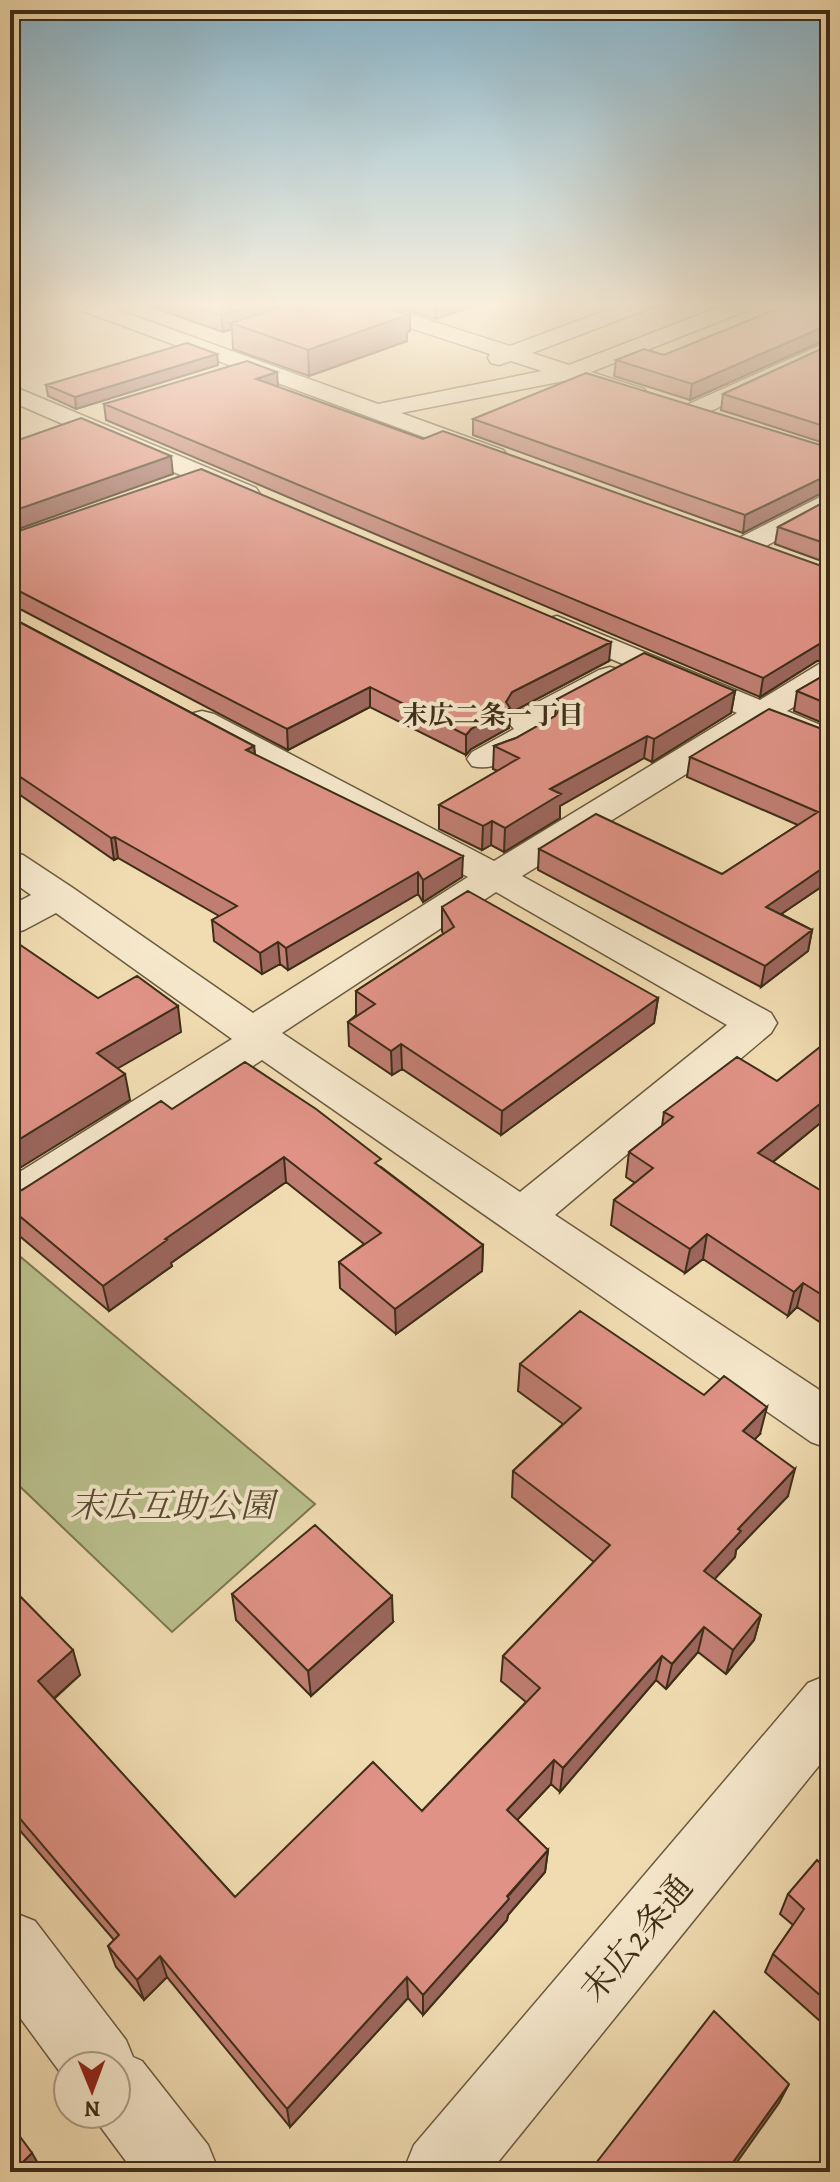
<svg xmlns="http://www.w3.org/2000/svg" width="840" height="2182" viewBox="0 0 840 2182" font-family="Alegreya,'Noto Serif JP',serif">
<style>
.green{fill:#b9c08c;stroke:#7c7752;stroke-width:2}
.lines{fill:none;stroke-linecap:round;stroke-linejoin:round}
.minor-casing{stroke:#6b5a3e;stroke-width:3}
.minor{fill:#f6e8cc;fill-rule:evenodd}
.wall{fill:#c07e72;stroke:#3e2e18;stroke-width:2}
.shaded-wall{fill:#9c665d;stroke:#3e2e18;stroke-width:2}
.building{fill:#df9285;stroke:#3e2e18;stroke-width:2}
.labels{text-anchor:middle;stroke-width:8;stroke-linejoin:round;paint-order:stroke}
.far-neighbourhood-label{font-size:26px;font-weight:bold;fill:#3e2e18;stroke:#f6e8cc}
.near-park-label{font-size:34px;font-style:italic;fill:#574b2f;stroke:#f6e8cc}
.near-street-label{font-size:34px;fill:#3e2e18;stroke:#f6e8cc}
</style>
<rect width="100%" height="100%" fill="#f1dcb1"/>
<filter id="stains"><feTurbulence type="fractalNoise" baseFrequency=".0025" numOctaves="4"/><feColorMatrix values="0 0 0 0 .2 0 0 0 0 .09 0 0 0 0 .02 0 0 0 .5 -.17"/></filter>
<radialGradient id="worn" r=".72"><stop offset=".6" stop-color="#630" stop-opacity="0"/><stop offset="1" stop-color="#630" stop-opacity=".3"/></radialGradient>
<path class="green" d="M10,1248L315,1504L172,1632L10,1477Z"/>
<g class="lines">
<g class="minor-casing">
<path id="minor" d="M69,303H99L378,404L542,371L511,361L499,365L491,363L488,358L490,354L346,307L343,303H375L510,346L626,303H656L653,307L532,353L569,365L730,303H759L756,307L591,372L644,389L648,394L644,399H628L569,380L401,413L503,450L507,455L503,460L494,463L72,307Z
M830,341V356L698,417H682L678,412L682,407Z
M10,385L256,488L260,494L256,500H238L10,401Z
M830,492V511L755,552L745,554L735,552L731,546L735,540Z
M557,616L760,700L819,664L830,662V685L787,711L830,729V751L765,725L522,876L771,1013L777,1023L771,1033L555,1215L830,1397V1449L811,1442L262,1060L27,1213L10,1218V1178L232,1039L56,913L24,930L10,934V906L31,895L10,880V852L23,855L73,888L253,1013L468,877L190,728L185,721L190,714L202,711L214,714L494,861L737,713L546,631L542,625L546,619ZM496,892L727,1025L520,1192L282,1033Z
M610,667L621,670L626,677L621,684L551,721L557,729L552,736C528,749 499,773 472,766L467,759L472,752L514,729L508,722L513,715L599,670Z
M830,1674V1752L490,2172H403L414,2145L808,1683Z
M10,1911L35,1921L126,2040L133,2057L142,2061L208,2145L219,2172H134L91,2114H116V2066H68V2083L10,2004Z"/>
</g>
<use href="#minor" class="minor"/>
</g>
<path class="wall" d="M140,303H482L436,319L410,311V331L407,332V341L309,376L233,349L232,329L223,332Z
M830,303V338L690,400L614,376L616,360L664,355Z
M830,345V445L721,410L723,394Z
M217,354L218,365L76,409L48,396L46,385Z
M278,387L423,439L830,569V660L817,661L760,697L106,420L104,404Z
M473,419L830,448L743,533L473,435Z
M830,499V564L775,544L778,527Z
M10,534L609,661L512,712L510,715L509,728L471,749L466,755L370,707L288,750L22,610L10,608Z
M10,617L254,746L255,755L462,877L423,902L418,894L288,970L280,964L262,974L214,941L212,920L219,916L118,858L114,860L10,788Z
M830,672V726L794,711L797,691Z
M735,691L731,713L652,762L644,758L560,806V818L504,852L491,845L482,850L439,829V805L498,771L493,769L494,746L516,738L555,716L557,699Z
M830,732V881L781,914L812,930L808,951L761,987L538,870L539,849L722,874L798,825L687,777L690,757Z
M442,907L658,998L654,1023L501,1135L402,1069L392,1075L349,1046L348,1022L356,1015V991L443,934L442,931Z
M830,1046V1124L824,1120L773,1162L830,1196V1329L797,1307L788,1316L703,1259L685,1273L611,1225L614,1200L635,1183L626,1177L629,1152L662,1126L664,1112L777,1081Z
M172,1109L381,1167L483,1245L482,1271L396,1334L340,1288L339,1262L364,1244L286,1182L171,1263L172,1266L109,1311L10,1228V1193L22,1190Z
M520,1364L760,1434L754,1439L788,1496L736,1550L735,1557L714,1579L761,1615L754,1640L726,1674L698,1652L666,1689L656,1680L560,1792L551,1784L517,1820L548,1850L545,1872L508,1915L507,1920L423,2015L408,1998L290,2127L167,1977L144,2000L116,1967L108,1946L114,1940L10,1819V1571L12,1573L19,1595L80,1675L54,1699L235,1897L422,1811L526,1702L501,1681L503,1656L594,1562L512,1497L513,1471L563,1424L518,1391Z
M232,1594L393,1622L311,1696L236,1620Z
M830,1872V2030L765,1972L773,1954L793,1925L780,1914L788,1894Z"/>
<path class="shaded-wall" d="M260,303H310L231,323L232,329L223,332L221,315Z
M436,303H482L436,319Z
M410,306V331L407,332V341L309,376L308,350L394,311Z
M830,324V338L690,400L692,384Z
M217,354L218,365L76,409L75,397Z
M277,372L278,387L256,379Z
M171,456L173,474L10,532V512Z
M830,474V489L743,533L745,515Z
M611,642L609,661L512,712L510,715L509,728L471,749L466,755V735L471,729L506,702L512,692Z
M830,642V660L817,661L760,697L763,678L821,643Z
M370,687V707L288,750L287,729Z
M735,691L731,713L652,762L654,739Z
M647,736L644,758L560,806V818L504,852L505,828L550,789Z
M254,746L256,766L246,750Z
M492,821L491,845L482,850L483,826Z
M115,837L118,858L114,860L111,838Z
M463,856L462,877L423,902V880Z
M830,863V881L762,927L766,907Z
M418,872V894L288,970L286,948Z
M812,930L808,951L761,987L765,966Z
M278,942L280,964L262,974L260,953Z
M658,998L654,1023L501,1135L502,1111Z
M178,1006L181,1032L101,1078L97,1053Z
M401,1044L402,1069L392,1075L391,1051Z
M125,1074L130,1100L10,1174V1145Z
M830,1095L824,1120L753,1178L758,1153Z
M284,1157L286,1182L171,1263L172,1266L109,1311L103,1286L165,1239Z
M707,1234L703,1259L685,1273L690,1249Z
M483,1245L482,1271L396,1334L395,1309Z
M803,1283L797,1307L788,1316L794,1292Z
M767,1407L760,1434L737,1457L743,1431Z
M795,1469L788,1496L736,1550L735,1557L698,1597L704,1571L738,1529Z
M12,1573L20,1598L10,1597V1574Z
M392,1596L393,1622L311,1696L308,1671Z
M761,1615L754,1640L726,1674L733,1650Z
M704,1627L698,1652L666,1689L672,1664Z
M73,1650L80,1675L46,1705L38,1681Z
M662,1656L656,1680L560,1792L563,1768Z
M554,1760L551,1784L505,1833L507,1810Z
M548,1850L545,1872L508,1915L507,1920L423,2015V1995Z
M160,1956L167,1977L144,2000L137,1980Z
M407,1977L408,1998L290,2127L287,2109Z
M789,2084L779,2103L730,2172H726Z
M32,2153L43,2172H18L16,2169Z"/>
<path class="building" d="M185,303H260L221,315Z
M293,303H402L410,306L394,311L407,315L308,350L231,323Z
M791,303H830V324L692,384L616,360L644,349L664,355Z
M187,343L217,354L75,397L46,385Z
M830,345V428L723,394Z
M247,361L277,372L256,379L423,439L443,431L830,569V642L821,643L763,678L104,404Z
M586,373L830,448V474L745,515L473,419Z
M81,418L171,456L10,512V443Z
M201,469L611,642L512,692L506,702L510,708L471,729L466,735L370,687L287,729L19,591L10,590V534Z
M830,499V545L778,527Z
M10,617L254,746L246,750L463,856L423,880L418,872L286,948L278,942L260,953L212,920L237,906L115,837L111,838L10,770Z
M644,653L735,691L654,739L647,736L550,789L561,794L505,828L492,821L483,826L439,805L519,758L494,746L516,738L555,716L562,706L557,699Z
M830,672V705L797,691Z
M769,709L830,732V863L766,907L812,930L765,966L539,849L596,814L722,874L818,812L690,757Z
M468,891L658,998L502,1111L401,1044L391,1051L348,1022L375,1004L356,991L454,927L442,907Z
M16,942L98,998L137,976L178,1006L97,1053L125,1074L10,1145V945Z
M825,1043L830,1046V1096L758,1153L830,1196V1300L803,1283L794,1292L707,1234L690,1249L614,1200L653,1168L629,1152L673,1117L664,1112L737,1057L777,1081Z
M245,1062L316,1109L381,1159L375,1163L483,1245L395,1309L339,1262L381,1233L284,1157L165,1239L167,1240L103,1286L10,1208V1193L22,1190L161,1101L172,1109Z
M580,1311L704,1395L724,1376L767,1407L743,1431L795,1469L738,1529L741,1531L704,1571L761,1615L733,1650L704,1627L672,1664L662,1656L563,1768L554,1760L507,1810L548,1850L507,1896L509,1899L423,1995L407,1977L287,2109L160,1956L137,1980L108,1946L119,1935L10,1807V1586L73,1650L38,1681L235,1897L373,1762L422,1811L540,1688L503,1656L610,1545L513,1471L581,1408L520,1364Z
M315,1525L392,1596L308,1671L232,1594Z
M817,1860L830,1872V2004L773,1954L804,1909L788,1894Z
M714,2011L789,2084L726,2172H597L593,2167Z
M10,2123L32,2153L16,2169L18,2172H10Z"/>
<linearGradient id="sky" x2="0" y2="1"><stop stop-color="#89b7ce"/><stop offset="0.5" stop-color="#f9efdc"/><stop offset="1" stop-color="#f9efdc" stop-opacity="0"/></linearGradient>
<rect width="840" height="609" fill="url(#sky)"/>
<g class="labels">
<g class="far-neighbourhood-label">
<text x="493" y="724">末広二条一丁目</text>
</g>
<g class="near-park-label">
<text x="172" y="1517">末広互助公園</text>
</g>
<g class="near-street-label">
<text transform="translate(636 1938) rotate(-50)" y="12">末広2条通</text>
</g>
</g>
<rect width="840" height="2182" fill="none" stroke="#f1dcb1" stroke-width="40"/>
<rect x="12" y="12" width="816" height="2158" fill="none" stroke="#3e2e18" stroke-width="4"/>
<rect x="20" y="20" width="800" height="2142" fill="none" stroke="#3e2e18" stroke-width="2"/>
<g transform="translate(92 2090) rotate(179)"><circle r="38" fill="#f6e8cc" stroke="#ac9e84" stroke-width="2"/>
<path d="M0-6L14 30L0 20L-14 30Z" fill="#8f2418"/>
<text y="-12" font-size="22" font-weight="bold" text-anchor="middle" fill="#3e2e18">N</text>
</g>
<rect width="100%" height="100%" filter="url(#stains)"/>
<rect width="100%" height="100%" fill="url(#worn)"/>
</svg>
